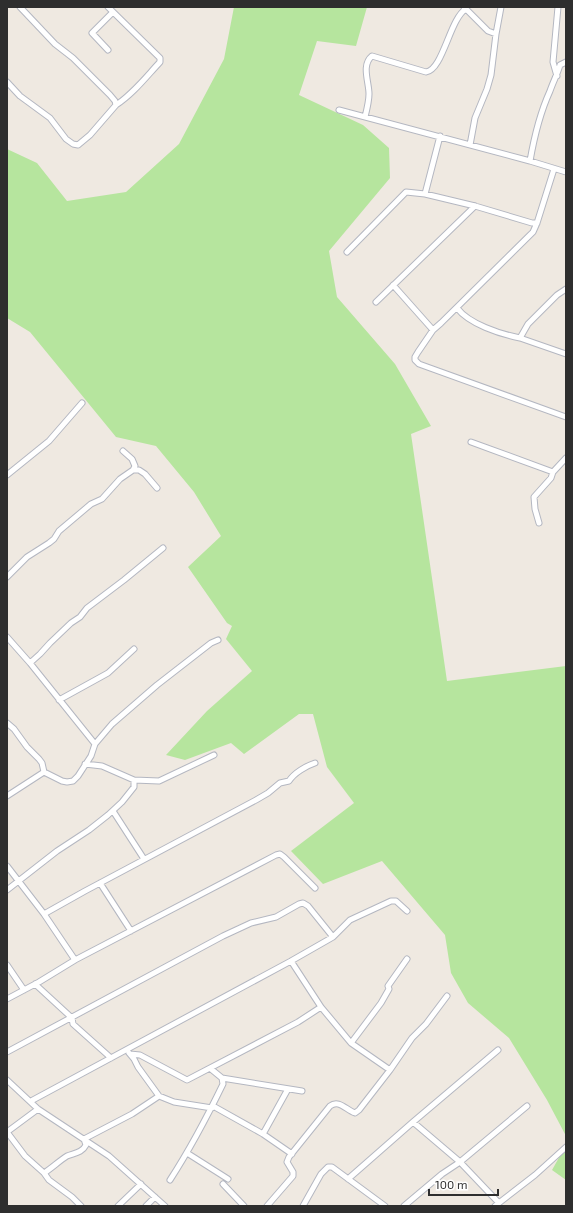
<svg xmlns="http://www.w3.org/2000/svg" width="573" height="1213" viewBox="0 0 573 1213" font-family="'Exo 2',sans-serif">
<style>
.green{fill:#b6e59e}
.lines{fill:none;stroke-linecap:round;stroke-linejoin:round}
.minor-casing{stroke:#b4b7c1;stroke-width:7}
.minor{stroke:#fff;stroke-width:5}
</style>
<rect width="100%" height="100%" fill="#efe9e1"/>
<path class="green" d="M234,7H367L356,46L317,41L299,95L363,125L389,148L390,178L329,251L337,297L395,364L431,426L411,434L447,681L566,666V1136L547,1100L509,1038L468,1003L451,973L445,935L382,861L323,884L291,851L354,803L327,767L313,714H299L244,754L231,743L185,760L166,755L207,711L252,671L226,639L232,626L227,623L188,567L221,536L194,492L156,446L116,437L30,332L7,318V149L37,163L67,201L126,192L179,144L224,59Z
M565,1147H566V1180L552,1170Z"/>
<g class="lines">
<g class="minor-casing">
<path id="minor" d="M108,7L160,58V62C146,77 133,94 116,105
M464,7L488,31L496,34
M108,50L92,33L113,12
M557,76L553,62L558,7
M7,82L20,96L50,118L66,139L73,144L78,145L90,135L116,105L115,101L110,95L73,58L55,44L20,7
M339,110L530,161L566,172
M365,117C367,109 369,101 369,94C369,82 361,65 372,56L426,72C443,70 450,18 466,9
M470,145L475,118L487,89L491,75L496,34L501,7
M530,161C534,138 540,113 550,91C553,82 557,75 560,65L566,62
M554,169L537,223L533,232L441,323L433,330L418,352L415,357V360L419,364L566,417
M425,194L440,136
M347,252L406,192L425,194L475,206L532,223H537
M393,285L433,330
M376,302L475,206
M457,308C469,324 500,334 520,338L566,354
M520,338L528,324L557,295L566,289
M471,442L553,472
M123,451L132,459L135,466L133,470
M7,475L49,441L82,403
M539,523L535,509L534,497L551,478L553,472L566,458
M7,577L27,557L49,543L54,539L59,531L91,504L102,499L120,479L133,470H139L145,474L157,488
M7,637L30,663L95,744
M30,663L40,654L50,643L71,623L80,617L87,608L124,580L163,548
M59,700L108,673L134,649
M7,723L14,729L27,747L39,759L42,763L44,772L62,781L67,782L73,781L78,776L91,756L95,744L112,724L157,685L211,643L218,640
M85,764L102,766L134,780L159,781L214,755
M7,796L44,772
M113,811L144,859
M7,866L44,914L75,960
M100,883L131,931
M7,890L57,851L89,830L108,815L122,802L134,787V780
M44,914L85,891L256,800L268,793L280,783L289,781C294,773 306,766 315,763
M291,961L321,1007L351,1043L390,1070
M7,965L24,990
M35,984L72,1018L73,1024L111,1058
M7,999L39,982L75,960L276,855L280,854L284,857L315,888
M351,1043L381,1003L389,989L388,986L407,959
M7,1052L223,936L251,923L276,917L299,904L303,903L308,906L333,937
M129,1053L134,1059L138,1067L159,1096L174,1102L212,1108
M130,1054L140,1055L187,1080L298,1022L321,1007
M211,1069L222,1078L302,1091
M7,1080L38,1109L109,1156L165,1206
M31,1101L291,961L333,937L350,920L391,901H396L407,911
M213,1106L263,1134L292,1154
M413,1122L460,1162L499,1203
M7,1132L25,1156L44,1173L49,1180L72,1197L81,1206
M7,1132L38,1109
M263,1134L288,1089
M187,1153L228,1179
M44,1173C52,1168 59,1161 67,1156C74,1153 82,1153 86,1145L84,1139L132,1114L159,1096
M348,1179L413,1122L498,1050
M170,1180C190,1149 207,1117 223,1084L222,1078
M223,1184L244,1206
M118,1206L141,1184
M146,1206L155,1197
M267,1206L293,1176V1172L287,1162L289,1157L330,1106C339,1099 346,1110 355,1113L359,1110L390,1070L412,1038L426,1024L447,996
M303,1206L321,1174L328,1167H332L385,1206
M404,1206L442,1174L460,1162L527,1106
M495,1206L535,1175L566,1147"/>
</g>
<use href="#minor" class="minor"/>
</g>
<rect width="573" height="1213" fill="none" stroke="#2e2e2e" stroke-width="16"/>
<path d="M429 1189v6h69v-6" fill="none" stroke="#2e2e2e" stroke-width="2"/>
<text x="435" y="1189" font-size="12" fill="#2e2e2e" stroke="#ffffff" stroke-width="3" paint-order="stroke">100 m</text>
</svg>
